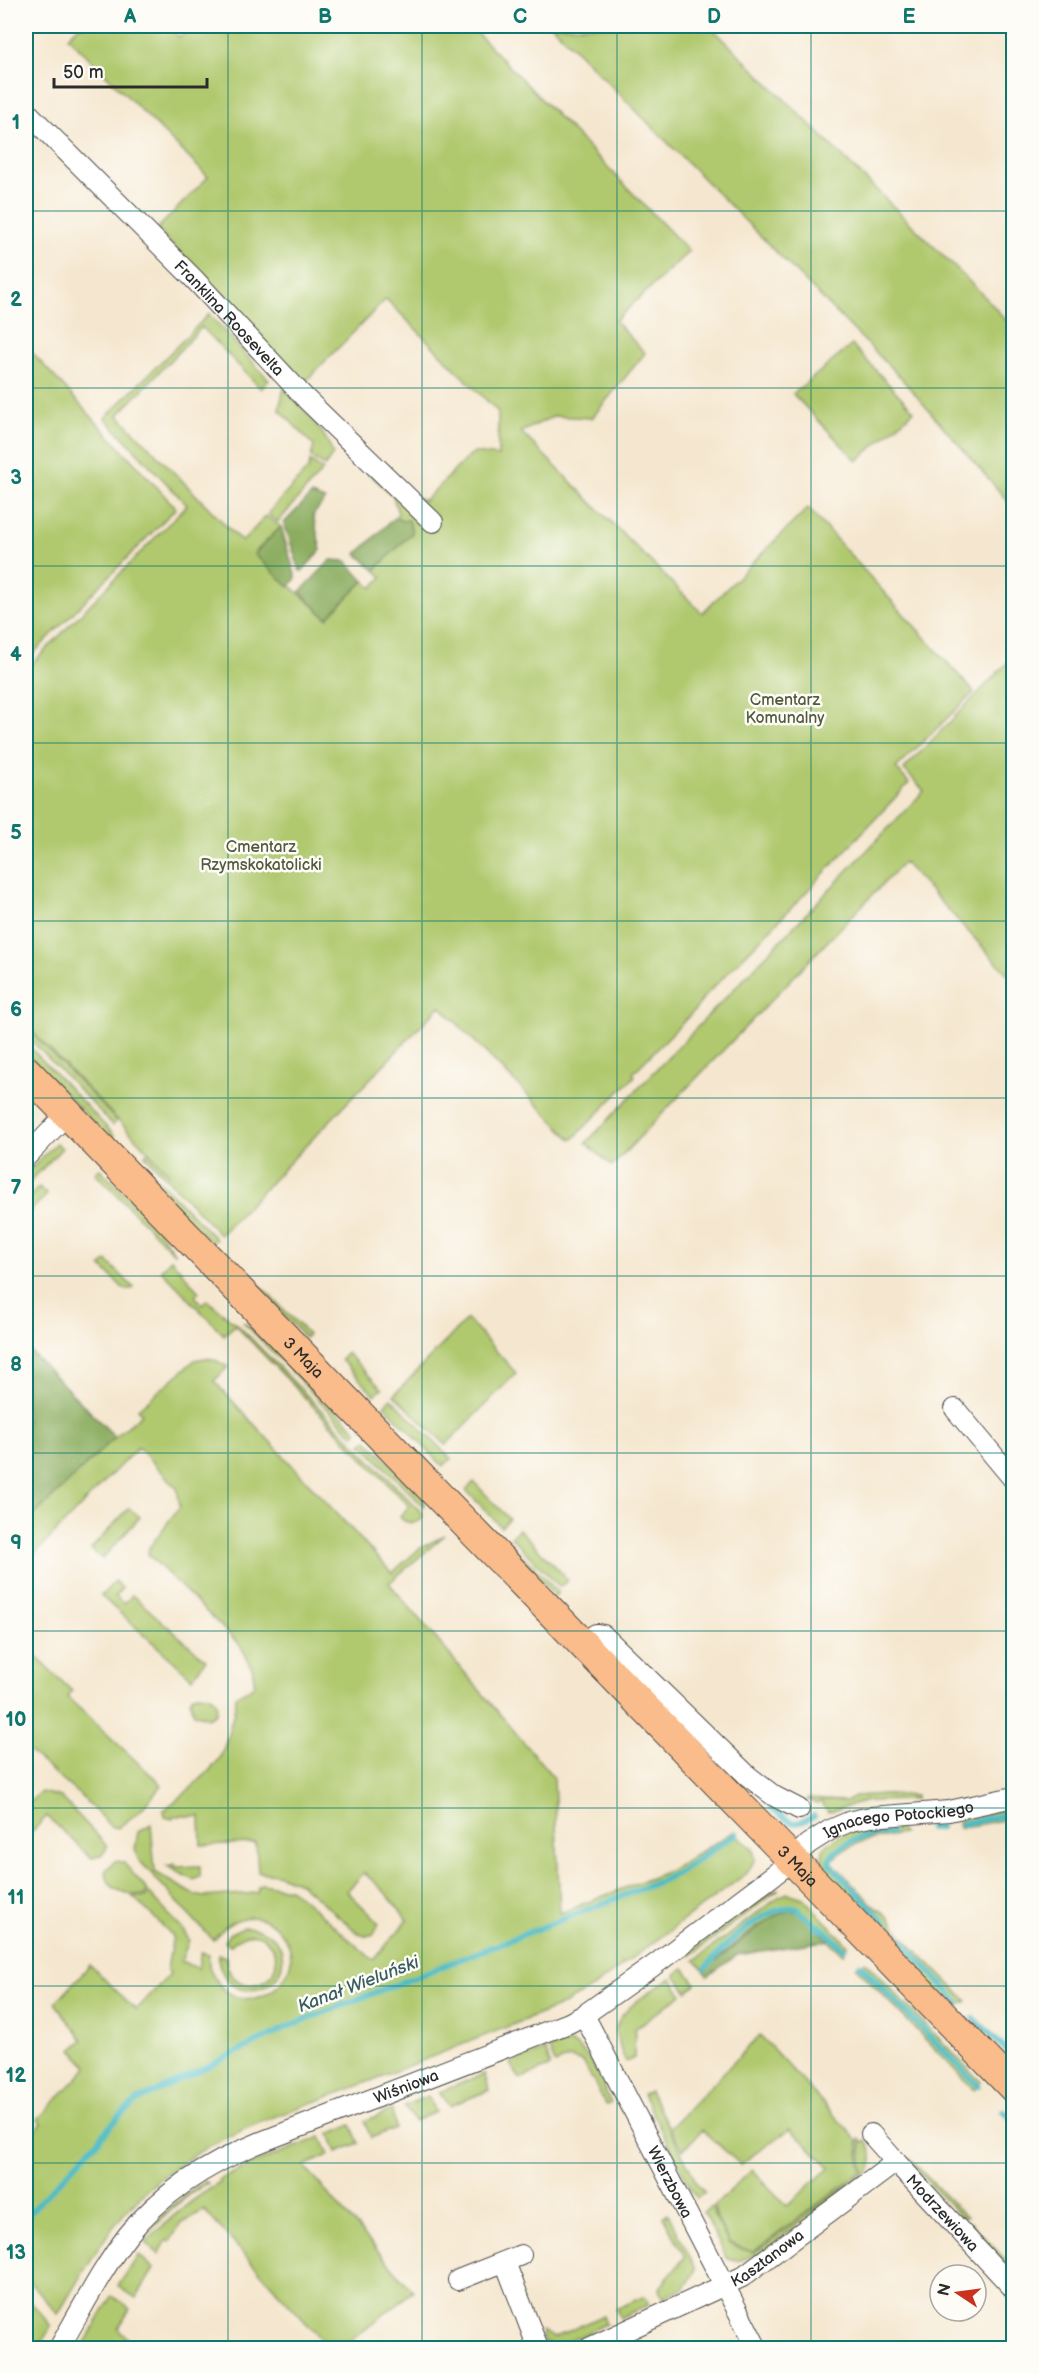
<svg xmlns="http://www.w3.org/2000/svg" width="1039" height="2374" viewBox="0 0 1039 2374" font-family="'Balsamiq Sans',sans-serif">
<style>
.green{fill:#b0c96e;stroke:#6e7a4c;stroke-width:1.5}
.forest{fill:#8cad61;stroke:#5c6c46;stroke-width:1.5}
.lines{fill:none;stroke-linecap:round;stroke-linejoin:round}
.stream{stroke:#4cbbc4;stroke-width:6}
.minor-casing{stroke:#494744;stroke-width:22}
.primary-casing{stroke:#494744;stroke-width:32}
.minor{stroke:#fff;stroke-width:20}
.primary{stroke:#f9bc8a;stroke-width:30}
.grid{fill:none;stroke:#0f766e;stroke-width:1.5;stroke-opacity:0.55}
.labels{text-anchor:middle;stroke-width:5;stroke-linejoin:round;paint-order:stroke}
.street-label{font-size:16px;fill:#2b2b2b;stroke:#fdfcf7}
.park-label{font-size:16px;fill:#535a3f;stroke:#fdfcf7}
.water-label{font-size:18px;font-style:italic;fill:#375d61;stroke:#fdfcf7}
.neatline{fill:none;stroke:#0f766e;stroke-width:2}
.grid-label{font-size:20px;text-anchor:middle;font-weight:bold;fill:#0f766e}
</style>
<rect width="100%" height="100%" fill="#fdfcf7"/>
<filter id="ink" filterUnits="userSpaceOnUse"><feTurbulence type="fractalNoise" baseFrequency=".0167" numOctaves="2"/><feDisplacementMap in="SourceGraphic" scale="12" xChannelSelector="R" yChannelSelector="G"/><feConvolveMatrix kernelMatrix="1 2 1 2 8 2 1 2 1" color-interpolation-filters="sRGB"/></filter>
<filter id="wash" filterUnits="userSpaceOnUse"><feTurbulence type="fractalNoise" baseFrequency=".008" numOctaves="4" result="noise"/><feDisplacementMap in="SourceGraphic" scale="24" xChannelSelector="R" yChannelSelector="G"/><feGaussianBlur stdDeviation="1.35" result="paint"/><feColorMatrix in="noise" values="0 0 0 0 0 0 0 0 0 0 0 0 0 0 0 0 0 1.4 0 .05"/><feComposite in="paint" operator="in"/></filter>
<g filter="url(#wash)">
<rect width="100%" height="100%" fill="#f5e7cf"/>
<path class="green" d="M79,26H169L179,37L196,26H470L689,251L615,321L645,353L592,418L554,416L521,432L702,613L808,508L974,692L896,768L909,783L796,903L703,998L696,1009L633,1073L635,1076L572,1140L440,1006L220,1235L145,1155L148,1152L170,1174L26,1025V670L187,505L105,418L209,314L269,380L261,389L202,327L118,415L242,542L266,516L281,527L254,553C278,576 303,596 327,618L364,581L372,588L382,577L375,570L412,533L395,517L398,514L393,496L366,471L368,469L424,501L470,455L475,453L498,456V412L386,299L306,381H300L157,229L208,177L68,37Z
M552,26H710L988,300L1013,328V507L900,377Z
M852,345L914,411L857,461L793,394Z
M26,346L176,508L26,661Z
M284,388C301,408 325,429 333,454L325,466L311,457L314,446L279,409Z
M310,461L323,470L278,522L269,515V512L309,468Z
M1013,657V980L904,862L612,1166L586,1143L924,791L904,769Z
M26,1027L117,1121L113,1125L26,1035Z
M26,1043L115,1136L110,1140L26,1052Z
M56,1143L62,1148L26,1186V1174Z
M123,1144L216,1239L212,1243L119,1149Z
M100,1169L155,1225L175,1254L95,1173Z
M39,1187L47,1195L26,1215V1201Z
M171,1259L199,1292L195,1296L202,1305L207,1300L242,1329L423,1514L421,1520C414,1525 405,1523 400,1517L409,1506L235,1325L224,1335L161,1270Z
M107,1261L134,1288L127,1290L123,1288L101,1266Z
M260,1285L308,1334L305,1338L258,1288Z
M467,1319L516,1373L446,1445L394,1395Z
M243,1322L264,1336L357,1431L353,1435Z
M347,1353L382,1389L375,1395L341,1360Z
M205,1358L213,1359L228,1367L214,1381L392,1573L420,1548L445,1535L389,1583L554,1778L560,1913L671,1870L733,1832L753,1849L755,1859L747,1873L592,1988L558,2007C490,2033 422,2061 355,2087C283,2114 206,2136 148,2189C109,2224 85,2269 58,2314L26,2278V2139L42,2124L38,2119L88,2067L72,2050L83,2040L55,2003L90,1965L136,2010L170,1974L167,1969L173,1936L132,1896L145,1897L149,1893L183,1930L189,1940L181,1961L198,1969L201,1952L209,1954C207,1965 212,1976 219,1984C252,2024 314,1973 282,1934C260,1907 232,1915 213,1940L138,1859L135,1849L138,1832L151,1824L155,1872L191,1893L203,1897L257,1893L258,1887L262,1884L289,1889L301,1897L373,1960L408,1920L383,1890L364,1873L347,1891L379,1923L374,1934L366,1936L359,1934L300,1883L277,1874L258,1872L256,1843L201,1845L200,1816H173V1819L164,1817V1810C178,1799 210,1773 219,1759C225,1749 236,1708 236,1696L255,1686L252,1667L240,1645L148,1554L149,1548L180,1506L177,1488L138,1447L26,1563V1523L116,1436L142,1414L138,1409L195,1360Z
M391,1398L451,1459L443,1466L384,1405Z
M367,1440L424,1499V1507L362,1444Z
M474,1482L509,1519L501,1527L466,1490Z
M129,1508L140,1517L102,1559L91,1549Z
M519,1529L568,1580L560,1587L511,1537Z
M509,1542L558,1592L555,1596L506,1545Z
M115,1581L122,1588L115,1596L124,1604L132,1595L206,1660L192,1678L101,1596Z
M26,1647L72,1691L67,1697L162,1785L141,1810L118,1828L110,1826L82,1797L26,1749Z
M199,1694L211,1696L217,1703L216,1713L208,1718L194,1713L190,1700L193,1695Z
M41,1792L61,1797L107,1846C105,1854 100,1857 91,1858L47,1816L26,1838V1805Z
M886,1794L915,1796V1800L867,1801L828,1812L822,1802L816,1804L807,1799L846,1801L855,1796Z
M1013,1807V1825L1009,1819L959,1828L958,1823L960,1819Z
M891,1826L900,1830L903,1834C876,1838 850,1840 831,1861L876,1908C888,1913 895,1924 901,1935L967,2001L956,2007L950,2006L825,1876L821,1864L823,1850C836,1831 869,1826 891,1826Z
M115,1861L123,1862L148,1891L144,1895C127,1894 106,1892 106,1870Z
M175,1864L176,1867L200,1866V1877L193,1880L167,1866Z
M778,1889V1890L690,1956L689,1952L765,1896Z
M788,1893L803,1898L848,1945L843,1954L798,1912C773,1907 724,1954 704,1970L695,1960L780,1896Z
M243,1927C299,1928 291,1992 247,1990C240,1990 232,1986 227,1980C222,1973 217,1964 219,1955L226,1957C226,1969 232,1978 242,1983C250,1986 257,1985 264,1981C294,1963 261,1913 231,1945L224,1942L229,1934Z
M865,1962L981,2082L974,2090L856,1967Z
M684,1968L696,1984L687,1991L675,1975Z
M671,1978L682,1994L635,2029L634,2058L626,2062C622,2053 616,2042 616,2031C616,2010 655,1989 671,1978Z
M760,2035L858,2141L861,2172L753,2252L729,2243L716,2216L714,2206L752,2170L787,2206L830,2167L790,2129L740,2164L702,2130L683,2150L670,2128Z
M568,2043C589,2046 602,2085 611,2103L606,2105L583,2062L570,2058L555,2064L549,2049Z
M545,2050L551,2066L520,2079L510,2064Z
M484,2074L490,2090L449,2106L439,2092Z
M650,2091L698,2185L705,2193L696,2198L643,2094Z
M428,2096L435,2112L414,2121L404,2106Z
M392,2110L395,2128L371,2138L364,2121Z
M351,2125L359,2143L337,2152L330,2134Z
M321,2137L329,2155L304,2166L413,2291L342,2348H329L204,2210L180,2224L170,2242L167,2240L159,2254L146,2243C168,2219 191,2199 220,2183L219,2180L250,2165Z
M860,2139L863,2143L866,2141C872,2151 875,2160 869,2171L757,2256C745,2255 742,2265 727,2258L703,2212L712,2207L715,2217L729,2244L754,2253L863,2173Z
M910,2159L966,2217L962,2218L908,2161Z
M204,2181L208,2183C182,2197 162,2218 143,2240L141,2236L175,2203Z
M668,2213L696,2269L685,2288L662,2298L659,2289L685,2257L663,2216Z
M971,2223L1013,2268V2273L969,2227Z
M139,2255L154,2269L136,2298L118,2286Z
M26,2296L51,2326L39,2348H26Z
M112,2296L130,2309L118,2329L136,2348H82Z
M645,2296L649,2305L620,2318L616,2309Z
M603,2315L606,2324L558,2346L554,2347L548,2342L543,2343L542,2331L554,2338Z"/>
<path class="forest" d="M311,495L325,500L313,515L321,550L302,571H300L284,523Z
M395,517L402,521L409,520L412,533L375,570L357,554Z
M281,527L296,578L289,587L254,554Z
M331,560L346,561L364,581L327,618L300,592Z
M26,1347L115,1437L26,1523Z
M790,1910L798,1912L830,1940L737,1955L708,1976L704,1970L773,1917Z"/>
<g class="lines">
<path class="stream" d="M771,1808C790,1820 790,1830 814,1816
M962,1824L1014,1813
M930,1828L940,1827
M891,1832C868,1835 845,1838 830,1858L831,1865L958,2002
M820,1926L844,1949
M860,1965L978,2086
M706,1968C723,1946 767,1904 796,1908L819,1928
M974,2018L1014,2058
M1003,2111L1014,2121
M26,2216L98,2141L118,2117L137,2101L292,2025L661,1881L678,1873L736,1834"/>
</g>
</g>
<g filter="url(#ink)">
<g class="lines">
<g class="minor-casing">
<g id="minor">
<path id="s1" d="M26,111L195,280L306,399L433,522"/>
<path d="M26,1157L67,1114"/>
<path d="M955,1409L1014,1480"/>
<path d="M582,1644L596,1634L603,1635L748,1776L774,1796L799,1809"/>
<path id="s2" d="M584,2015L757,2348"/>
<path id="s3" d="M896,2162L1014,2289"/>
<path d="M505,2262L538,2348"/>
<path d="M458,2280L521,2255"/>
<path id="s4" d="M59,2348C81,2311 101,2270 128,2235C163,2191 209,2163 261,2142L569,2023L584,2015L653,1966L783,1868L808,1844L830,1830L851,1821L871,1817L949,1811L1014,1797"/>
<path id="s5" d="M589,2348L742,2277L896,2162L871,2134"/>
</g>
</g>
<g class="primary-casing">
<g id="primary">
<path id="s6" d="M26,1071L1014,2088"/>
</g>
</g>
<use href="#minor" class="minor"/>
<use href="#primary" class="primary"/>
</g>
</g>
<path class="grid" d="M228,26V2348M422,26V2348M617,26V2348M811,26V2348M26,211H1014M26,388H1014M26,566H1014M26,743H1014M26,921H1014M26,1098H1014M26,1276H1014M26,1453H1014M26,1631H1014M26,1808H1014M26,1986H1014M26,2163H1014"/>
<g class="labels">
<g class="street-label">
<text dy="6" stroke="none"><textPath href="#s1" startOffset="290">Franklina Roosevelta</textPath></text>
<text dy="6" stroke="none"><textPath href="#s6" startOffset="399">3 Maja</textPath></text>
<text dy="6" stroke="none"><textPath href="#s4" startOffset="1022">Ignacego Potockiego</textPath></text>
<text dy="6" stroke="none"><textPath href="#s6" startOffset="1108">3 Maja</textPath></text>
<text dy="6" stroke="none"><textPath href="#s4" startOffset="452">Wiśniowa</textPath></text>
<text dy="6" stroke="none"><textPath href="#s2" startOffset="188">Wierzbowa</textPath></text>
<text dy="6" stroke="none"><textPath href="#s3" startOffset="69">Modrzewiowa</textPath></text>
<text dy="6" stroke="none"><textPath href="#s5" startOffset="200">Kasztanowa</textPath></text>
</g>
<g class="park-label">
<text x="785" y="705">Cmentarz<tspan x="785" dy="18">Komunalny</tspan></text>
<text x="261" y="852">Cmentarz<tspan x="261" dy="18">Rzymskokatolicki</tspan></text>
</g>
<g class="water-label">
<text transform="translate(358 1984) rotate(-21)" y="6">Kanał Wieluński</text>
</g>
</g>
<rect width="1039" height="2374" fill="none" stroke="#fdfcf7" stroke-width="66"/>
<g transform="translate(958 2293) rotate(283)"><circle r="28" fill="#fdfcf7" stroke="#a9a8a5" stroke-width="1.5"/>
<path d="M0-4.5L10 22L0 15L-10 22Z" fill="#c8321e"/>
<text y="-9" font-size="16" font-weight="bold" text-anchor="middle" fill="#2b2b2b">N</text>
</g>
<path d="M54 78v9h153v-9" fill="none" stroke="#2b2b2b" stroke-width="3"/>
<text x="63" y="78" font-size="18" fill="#2b2b2b" stroke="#fdfcf7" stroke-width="4.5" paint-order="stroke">50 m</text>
<rect x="33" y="33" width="973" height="2308" class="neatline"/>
<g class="grid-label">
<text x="130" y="23">A</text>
<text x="325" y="23">B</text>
<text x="520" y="23">C</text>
<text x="714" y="23">D</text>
<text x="909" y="23">E</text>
<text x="16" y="129">1</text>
<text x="16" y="306">2</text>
<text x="16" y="484">3</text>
<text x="16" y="661">4</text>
<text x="16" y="839">5</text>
<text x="16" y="1016">6</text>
<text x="16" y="1194">7</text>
<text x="16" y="1371">8</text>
<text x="16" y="1549">9</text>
<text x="16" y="1726">10</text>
<text x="16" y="1904">11</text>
<text x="16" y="2082">12</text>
<text x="16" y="2259">13</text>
</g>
</svg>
